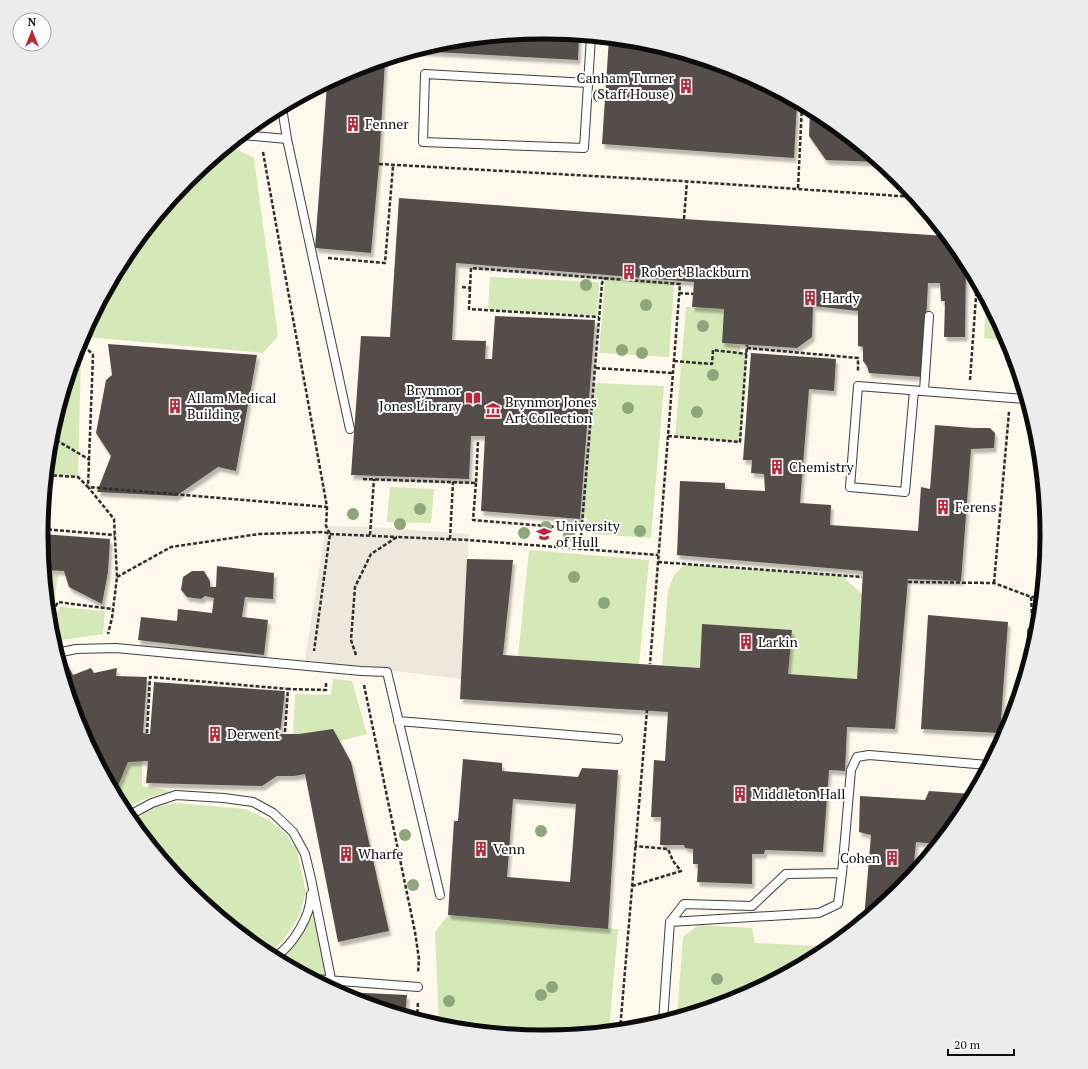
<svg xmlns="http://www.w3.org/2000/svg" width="1088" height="1069" viewBox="0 0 1088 1069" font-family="'PT Serif',serif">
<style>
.green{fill:#d5e8b7}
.plaza{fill:#eee7dc}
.building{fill:#554d49;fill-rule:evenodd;filter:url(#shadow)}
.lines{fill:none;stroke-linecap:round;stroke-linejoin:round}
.service-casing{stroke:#3f3f3f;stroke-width:10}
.path{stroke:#2e2e2e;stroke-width:2.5;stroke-dasharray:4 2;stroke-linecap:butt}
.service{stroke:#fff;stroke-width:8}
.tree{fill:#8ea67b}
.labels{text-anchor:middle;stroke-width:4;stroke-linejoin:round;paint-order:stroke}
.poi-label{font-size:14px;fill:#0c0c0c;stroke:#fff;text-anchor:start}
.rim{fill:none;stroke:#0c0c0c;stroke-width:5}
</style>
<defs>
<filter id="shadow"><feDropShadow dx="2.5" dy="4.5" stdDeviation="1" flood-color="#0004"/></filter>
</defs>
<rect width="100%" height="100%" fill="#fef9ec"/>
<path class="green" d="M225,149L238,150L254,158L278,336L263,353L87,337L84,334L126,255L189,179Z
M490,277L599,282L597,315L488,310Z
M605,278L674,284L669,357L599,353Z
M986,300L1008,341L984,338Z
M686,307L724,309L722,343L740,345V353L747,354L740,442L675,437Z
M78,349L81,350L78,477L47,475L51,436Z
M594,383L664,386L651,538L592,534V527H588L587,518H583Z
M390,487L434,489L431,523L387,522Z
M529,550L649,560L639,664L518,657Z
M685,564L842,576L862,594L857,679L788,674L792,630L702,624L700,668L662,665L668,591L674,575Z
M45,574L58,575L54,604L49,613Z
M60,607L105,611L103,634L54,641L50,626Z
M333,679L352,681L367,734L340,741L293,734L295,694L331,695Z
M142,760V786L177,792C156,794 142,798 125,811L113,789L128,762Z
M176,803L245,809L269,820L285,833L297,851L306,892L299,916L285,938L271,953L268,954L265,952L189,890L132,821L155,807Z
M311,879L331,979H314L275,957L303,921Z
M448,915L618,929L609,1031L544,1037L446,1027L439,1025L435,932Z
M854,921L859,923L823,952L736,999L677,1017L683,937L698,925L752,928L755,943L816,946L833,940Z"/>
<path class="plaza" d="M326,526L372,527L469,534L461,679L305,660Z"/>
<path class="building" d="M544,32L579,35L578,60L417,51L446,42Z
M609,38L642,42L737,70L797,103L794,158L602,144Z
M385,60L379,164L371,253L315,248L327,84L352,70Z
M810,110L823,117L878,162L826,160L809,136Z
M399,198L684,219L946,236L962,256L966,263L965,337H944L945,301H941L940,283H928L923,377L869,373L867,366L863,361V347L858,346V311L813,306L812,337L797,348L722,343L724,309L692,307L694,282L456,263L452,340L486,341L485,359H492L495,316L595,320L580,519L481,511L485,436H471L469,479L351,475L361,336L390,337Z
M108,344L257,355L236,471L218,467L176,496L97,492L111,456L96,433L106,380L112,375Z
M751,353L836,359L834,391L809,389L800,503L831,505L830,525L918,531L921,487L930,489L935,425L974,428H990L995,433L994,448L971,449L961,581L908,579L895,729L847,727L845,771L829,770L823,852L765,850L764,854H752V884L697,882L698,864H693V849L685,848L684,845H660L661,817H651L654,760L665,761L668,712L460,699L467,559L513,560L503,655L700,668L702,624L792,630L788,674L857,679L863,571L677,555L680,481L725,483V489L765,491L764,474L751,473L752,460H743Z
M1043,511L1046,535L1044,562H1039Z
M42,534L110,539L108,572L102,604L69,587L64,571L45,570Z
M217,566L274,573L273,599L245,597L242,617L268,620L264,655L138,640L141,617L177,621L178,609L212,613L214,598L205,596L201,599L187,597L181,590L183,577L192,571H204L210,581V587H216Z
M928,615L1008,622L1000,733L921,729Z
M64,658L73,675L91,668L94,673L117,668L116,676L147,677L143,733L150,734L154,682L285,691L280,734H299L333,729L351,762L389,931L338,942L305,774L294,776H277L262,786L146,783L148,761L128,762L115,793L80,727L59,660Z
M463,759L502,763V771L578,777L582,768L618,770L608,929L448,915L454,821H458ZM513,799L576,804L570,882L507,877Z
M929,791L972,794L962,814L937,844L916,842L913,873L899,890L864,919L871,835L859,832L860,796L925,800Z
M344,992L407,995L405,1015L351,999L343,994Z"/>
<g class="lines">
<g class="service-casing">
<path id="service" d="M588,83L425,74L423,142L584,148L591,37
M242,135L287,139L282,108
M287,139L350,429
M914,391L905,492L850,487L858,386L1025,399
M924,391L929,316
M1032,631V649
M57,653L76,649L116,648L361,671L387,672L440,895
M398,721L618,739
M128,816L152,803L176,795L224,798L253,802L273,813L293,832L305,854L311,879L331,979V987
M670,922L819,913L838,904L842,873L851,770L857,757L869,755L988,765
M275,957C293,945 311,916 311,894
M314,979L418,987
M663,1021L670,922L684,904L752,906L786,874L842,873"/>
</g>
<path class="path" d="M263,152L327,507L326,526L330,534L314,651
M379,164L681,181L914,197
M798,188L802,105
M913,197L917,201
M684,219L687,181
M328,258L385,263L393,166
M462,287L470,288L471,268L680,284L650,664
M470,288L469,309L599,317
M679,293L693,294
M80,341L93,355L88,487L114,519L117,577L112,618L108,634
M747,348L858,358V372
M674,361L712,364L713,350L747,354
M596,368L673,373
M970,380L977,283
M668,436L740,442L747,345
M51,437L90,460
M47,475L78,477L88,487L327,507
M363,479L476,483L478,441
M476,483L473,520L582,529
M42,529L115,535
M370,535L374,479
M450,539L453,482
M580,548L602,283L605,278
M658,562L862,577
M117,577L171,547L259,534L324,532L330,534L397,537
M908,582L994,583L1031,597H1040
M994,583L1009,412
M1031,597L1032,616
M50,617L58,602L113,609
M356,655L351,640L355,587L371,554L397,537L468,540L658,555
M364,685L415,932L419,959L418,973
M285,732L288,689L326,690V682
M147,733L150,677L288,689
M632,886L681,871L673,861L668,849L635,846
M417,1019L418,1002
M620,1030L647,710"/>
<use href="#service" class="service"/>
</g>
<g class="tree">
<circle cx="586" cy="285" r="6"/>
<circle cx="646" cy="305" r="6"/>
<circle cx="703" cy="326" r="6"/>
<circle cx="622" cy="350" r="6"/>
<circle cx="642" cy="353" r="6"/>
<circle cx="713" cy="375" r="6"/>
<circle cx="628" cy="408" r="6"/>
<circle cx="697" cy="412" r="6"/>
<circle cx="420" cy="509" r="6"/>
<circle cx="353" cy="514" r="6"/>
<circle cx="400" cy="524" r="6"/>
<circle cx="546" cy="527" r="6"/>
<circle cx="640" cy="531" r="6"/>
<circle cx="524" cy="533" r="6"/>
<circle cx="569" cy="535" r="6"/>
<circle cx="574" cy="577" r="6"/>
<circle cx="604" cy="603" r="6"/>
<circle cx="541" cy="831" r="6"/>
<circle cx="405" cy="835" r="6"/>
<circle cx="413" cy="885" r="6"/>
<circle cx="717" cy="979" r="6"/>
<circle cx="552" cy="987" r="6"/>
<circle cx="541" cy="995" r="6"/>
<circle cx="449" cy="1001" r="6"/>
</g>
<defs>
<g id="building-bare" transform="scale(1.2)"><path d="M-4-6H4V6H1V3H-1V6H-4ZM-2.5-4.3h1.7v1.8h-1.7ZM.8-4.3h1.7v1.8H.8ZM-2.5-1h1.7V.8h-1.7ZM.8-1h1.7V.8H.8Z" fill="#b8293c" stroke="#fff" stroke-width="2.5" paint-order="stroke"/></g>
<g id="library-bare" transform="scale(1.2)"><path d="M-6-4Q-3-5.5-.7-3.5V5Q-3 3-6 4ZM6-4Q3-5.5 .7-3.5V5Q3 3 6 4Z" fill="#b8293c" stroke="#fff" stroke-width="2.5" paint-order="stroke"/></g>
<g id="museum-bare" transform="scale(1.2)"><path d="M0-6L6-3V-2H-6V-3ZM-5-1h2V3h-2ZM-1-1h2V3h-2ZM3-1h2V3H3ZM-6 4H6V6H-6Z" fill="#b8293c" stroke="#fff" stroke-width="2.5" paint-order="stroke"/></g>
<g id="university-bare" transform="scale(1.2)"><path d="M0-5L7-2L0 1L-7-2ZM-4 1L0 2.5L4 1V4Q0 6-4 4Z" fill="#b8293c" stroke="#fff" stroke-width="2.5" paint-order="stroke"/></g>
</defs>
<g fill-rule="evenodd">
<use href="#building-bare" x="686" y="86"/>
<use href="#building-bare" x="353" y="124"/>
<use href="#building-bare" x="629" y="272"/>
<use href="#building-bare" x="810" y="298"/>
<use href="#library-bare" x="473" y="398"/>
<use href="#building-bare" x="175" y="406"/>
<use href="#museum-bare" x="493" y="410"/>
<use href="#building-bare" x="777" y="467"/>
<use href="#building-bare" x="943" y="507"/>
<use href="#university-bare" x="544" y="534"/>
<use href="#building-bare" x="746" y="642"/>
<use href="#building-bare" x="215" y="734"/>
<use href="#building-bare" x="740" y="794"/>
<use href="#building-bare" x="481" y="849"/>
<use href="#building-bare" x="346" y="854"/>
<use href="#building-bare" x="892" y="858"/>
</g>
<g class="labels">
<g class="poi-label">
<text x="674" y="83" text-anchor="end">Canham Turner<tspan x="674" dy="16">(Staff House)</tspan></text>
<text x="365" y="129">Fenner</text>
<text x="641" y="277">Robert Blackburn</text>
<text x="822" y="303">Hardy</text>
<text x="461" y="395" text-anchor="end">Brynmor<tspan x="461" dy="16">Jones Library</tspan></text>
<text x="187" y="403">Allam Medical<tspan x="187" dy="16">Building</tspan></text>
<text x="505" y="407">Brynmor Jones<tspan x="505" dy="16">Art Collection</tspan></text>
<text x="789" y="472">Chemistry</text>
<text x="955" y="512">Ferens</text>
<text x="556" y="531">University<tspan x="556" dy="16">of Hull</tspan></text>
<text x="758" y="647">Larkin</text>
<text x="227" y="739">Derwent</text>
<text x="752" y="799">Middleton Hall</text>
<text x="493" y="854">Venn</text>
<text x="358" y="859">Wharfe</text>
<text x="880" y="863" text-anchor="end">Cohen</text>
</g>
</g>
<path d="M0 0H1088V1069H0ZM543 39H545A495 495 0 0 1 1040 534V535A495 495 0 0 1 545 1030H543A495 495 0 0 1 48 535V534A495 495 0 0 1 543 39Z" fill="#ececec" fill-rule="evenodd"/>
<path class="rim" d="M543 39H545A495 495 0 0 1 1040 534V535A495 495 0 0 1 545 1030H543A495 495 0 0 1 48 535V534A495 495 0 0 1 543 39Z"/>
<g transform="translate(32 32)"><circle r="19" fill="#ffffff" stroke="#9e9e9e"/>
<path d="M0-3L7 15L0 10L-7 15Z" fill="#b8293c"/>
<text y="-6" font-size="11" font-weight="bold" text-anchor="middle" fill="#0c0c0c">N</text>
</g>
<path d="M948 1049v6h66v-6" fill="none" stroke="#0c0c0c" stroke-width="2"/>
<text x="954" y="1049" font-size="12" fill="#0c0c0c" stroke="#ffffff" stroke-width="3" paint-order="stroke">20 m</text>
</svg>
